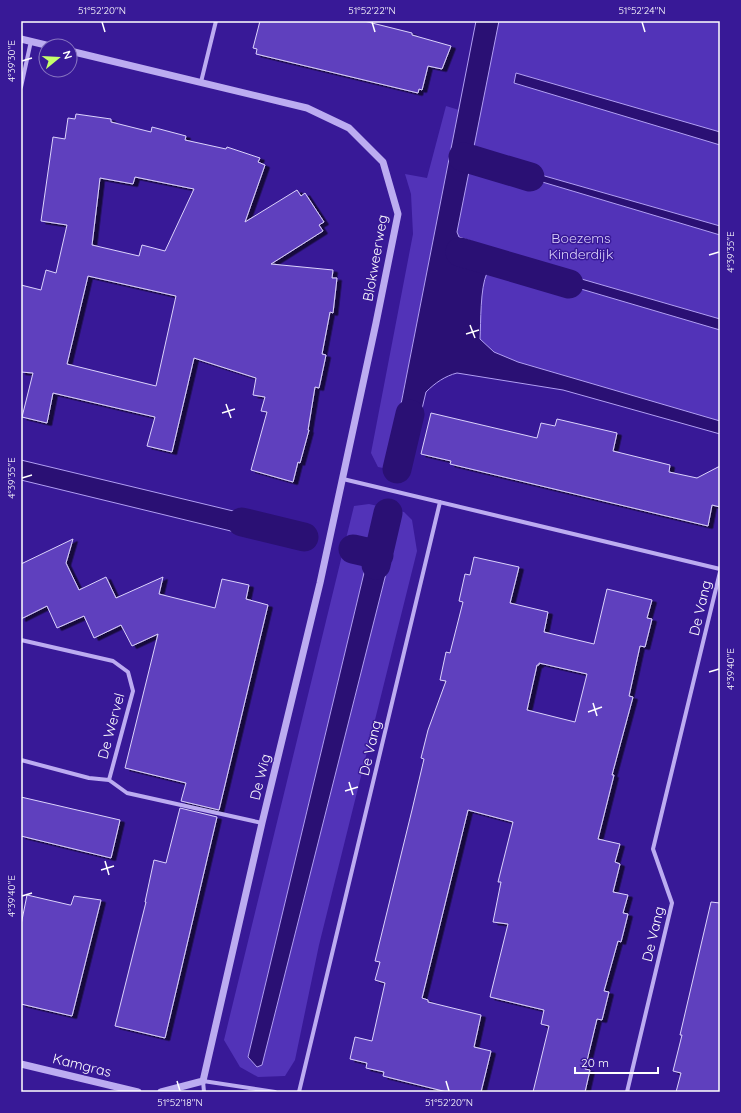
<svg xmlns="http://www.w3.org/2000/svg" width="741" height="1113" viewBox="0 0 741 1113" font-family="Quicksand,sans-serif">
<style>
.green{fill:#5233b8;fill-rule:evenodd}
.water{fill:#2a1074;stroke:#b19ff3}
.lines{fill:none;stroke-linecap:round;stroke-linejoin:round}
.canal{stroke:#2a1074;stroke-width:29}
.building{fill:#5f41be;stroke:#dcd3fc;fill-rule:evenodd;filter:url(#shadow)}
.minor{stroke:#bcacf1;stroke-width:4}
.tertiary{stroke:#bcacf1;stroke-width:7}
.ticks{fill:none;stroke:#fff;stroke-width:1.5}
.labels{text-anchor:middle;stroke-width:3;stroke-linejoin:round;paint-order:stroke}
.park-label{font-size:14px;fill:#dcd3fc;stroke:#381997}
.street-label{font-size:14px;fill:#fff;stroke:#381997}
.neatline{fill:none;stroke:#fff;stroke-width:1.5}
.ticks-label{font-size:10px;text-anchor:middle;fill:#fff}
</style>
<defs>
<filter id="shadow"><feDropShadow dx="4.5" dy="2.5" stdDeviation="0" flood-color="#0009"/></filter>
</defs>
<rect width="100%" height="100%" fill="#381997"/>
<path class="green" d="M482,21H720V430L424,346Z
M446,106L459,110L393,444L397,452L402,454L399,471L378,467L371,453L413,234L411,194L405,174L427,178Z
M369,504L404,512L412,520L417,551L319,945L295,1060L285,1076L258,1077L240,1067L224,1040L354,506ZM381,524L392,529L395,538L262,1065L251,1061L248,1057L375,527Z"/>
<path class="water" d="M476,21H499L457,232L459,237C471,241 493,248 500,259C497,265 490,267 487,273C480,288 481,322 480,339L494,352L518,362L720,421V434L563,390L457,373C445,376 435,383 426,392L412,451L408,454C399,454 397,451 393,445Z
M516,73L720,132V145L514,83Z
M492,161L720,226V235L492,167Z
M533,265L720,319V330L530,274Z
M21,460L279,522L282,524C283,530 281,539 276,542L21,480Z
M381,524L392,529L395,538L262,1065L257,1067L248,1057L375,527Z"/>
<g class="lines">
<path class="canal" d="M463,157L530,177
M460,252L569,284
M397,469L410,414
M242,522L304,537
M353,549L379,555
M376,565L388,513"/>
</g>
<path class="building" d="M260,21H364L412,33V35L451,46L442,69L428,66L422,90L419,89L418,93L256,54L257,49L253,48Z
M76,114L111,119V122L151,132L152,127L186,136L185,140L226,149L227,147L260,158L258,162L265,165L245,222L297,190L301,196L305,193L324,222L319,225L323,231L271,264L333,270L332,278H337L333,313L330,312L322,354L326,355L319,388L315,387L308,430H309L300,463L298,462L293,482L251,470L267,412L261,411L265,397L253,395L256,378L194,358L172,452L147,446L155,417L53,393L47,423L22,417L33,373L21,372V285L41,290L46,270L56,273L67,225L41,221L53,137L65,139L68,118L75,119ZM135,177L194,189L165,251L142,245L139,256L92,245L100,178L133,184ZM88,276L176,296L156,386L67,364Z
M431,413L537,438L541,423L555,426L557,419L617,433L613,451L670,465L669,472L697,478L720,466V507L712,505L708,526L450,464L451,461L421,454Z
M73,539L66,563L79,590L106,577L116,598L163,577L159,594L215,608L222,579L249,585L246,599L268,605L219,810L181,801L186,783L125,768L158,634L132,646L121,625L94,638L84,616L57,628L47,606L21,619V564Z
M474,557L519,567L510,603L548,612L544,632L594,644L607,589L652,600L647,618L652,619L645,647L640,646L629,696L633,697L612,775H614L598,839L620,844L615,862L620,864L613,892L628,895L623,913L628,914L621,942L618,941L604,991L609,992L602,1020L597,1019L585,1069L590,1070L585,1092H533L549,1026L541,1024L544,1010L490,997L508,924L493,922L501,882H498L513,822L468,810L422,998L428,1000V1002L481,1015L474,1047L491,1051L481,1092H447L383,1076L384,1072L366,1068L367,1063L350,1059L355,1037L372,1041L385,983L375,980L380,962L375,961L412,810L424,759L421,758L428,730L446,681L440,680L446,652L450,653L463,602L459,601L465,574L470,575ZM539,663L587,674L575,722L527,710L537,665H539Z
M21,797L120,820L111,858L21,836Z
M180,808L217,817L165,1038L115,1026L146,902H145L154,860L166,863Z
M27,895L70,905H71L74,896L101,900L72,1016L21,1004V925Z
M711,902L720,903V1092H676L681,1073L673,1071L682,1035H680Z"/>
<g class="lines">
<path class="minor" d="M201,82L216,21
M21,87L31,41
M343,479L720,569
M21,640L113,661L128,672L133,691L109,780
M21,760L89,778L109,780L127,793L262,823
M204,1092L203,1081L275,1092
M299,1092L440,502
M627,1092L672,903L653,849L720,572"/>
<path class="tertiary" d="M21,39L50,46
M70,51L307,108L349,128L383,162L398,214L376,323L320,583L262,823L203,1081L161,1092
M21,1064L138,1092"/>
</g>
<path class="ticks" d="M102,22L105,32M372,22L375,32M642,22L645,32M22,61L32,58M709,255L719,252M470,325L475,338M466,334L479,330M226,404L231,418M222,413L235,409M22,478L32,475M709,672L719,669M593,703L597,716M588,712L602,707M349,782L353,795M345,791L358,787M105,861L109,875M101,870L114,866M22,896L32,893M177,1081L180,1091M446,1081L449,1091"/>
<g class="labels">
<g class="park-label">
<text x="581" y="243">Boezems<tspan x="581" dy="16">Kinderdijk</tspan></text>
</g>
<g class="street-label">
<text transform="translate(375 258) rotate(-80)" y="5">Blokweerweg</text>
<text transform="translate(700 608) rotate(-77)" y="5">De Vang</text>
<text transform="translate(111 726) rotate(-75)" y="5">De Wervel</text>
<text transform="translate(370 748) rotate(-77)" y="5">De Vang</text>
<text transform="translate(260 777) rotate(-76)" y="5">De Wig</text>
<text transform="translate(653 934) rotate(-77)" y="5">De Vang</text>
<text transform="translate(82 1065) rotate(14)" y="5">Kamgras</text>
</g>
</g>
<rect width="741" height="1113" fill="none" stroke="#381997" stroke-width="44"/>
<g transform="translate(58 58) rotate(72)"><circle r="19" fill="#381997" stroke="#8875c1"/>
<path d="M0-3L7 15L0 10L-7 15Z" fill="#c5ff6b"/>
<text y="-6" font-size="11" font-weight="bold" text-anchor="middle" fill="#ffffff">N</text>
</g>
<path d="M575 1067v6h83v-6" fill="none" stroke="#ffffff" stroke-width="2"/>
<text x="581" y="1067" font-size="12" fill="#ffffff" stroke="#381997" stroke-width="3" paint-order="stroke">20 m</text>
<rect x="22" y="22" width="697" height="1069" class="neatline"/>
<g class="ticks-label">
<text x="102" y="14">51°52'20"N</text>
<text x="372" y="14">51°52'22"N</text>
<text x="642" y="14">51°52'24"N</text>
<text transform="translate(11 61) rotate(-90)" y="4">4°39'30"E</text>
<text transform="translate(730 252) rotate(-90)" y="4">4°39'35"E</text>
<text transform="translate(11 478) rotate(-90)" y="4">4°39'35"E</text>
<text transform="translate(730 669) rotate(-90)" y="4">4°39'40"E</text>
<text transform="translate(11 896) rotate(-90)" y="4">4°39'40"E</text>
<text x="180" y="1106">51°52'18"N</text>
<text x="449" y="1106">51°52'20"N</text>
</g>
</svg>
